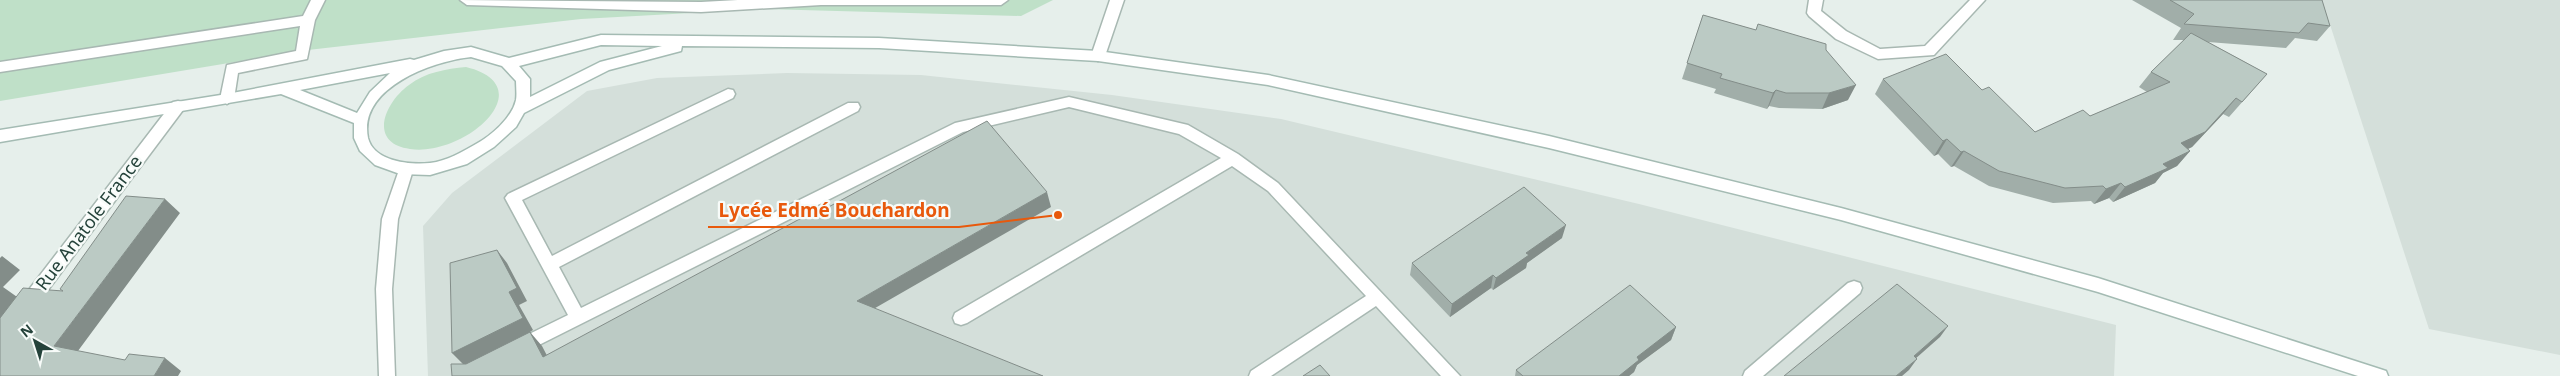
<svg xmlns="http://www.w3.org/2000/svg" width="2560" height="376" viewBox="0 0 2560 376" font-family="'Noto Sans',sans-serif">
<style>
.built{fill:#d4dfda}
.green{fill:#bfe0c8}
.lines{fill:none;stroke-linecap:round;stroke-linejoin:round}
.lane-casing{stroke:#a8b8b2;stroke-width:3}
.street-casing{stroke:#a8b8b2;stroke-width:3}
.secondary-casing{stroke:#a4bbb3;stroke-width:3}
.lane{fill:#fff;fill-rule:evenodd}
.street{fill:#fff;fill-rule:evenodd}
.secondary{fill:#fff;fill-rule:evenodd}
.wall{fill:#a1aea9}
.shaded-wall{fill:#838d89}
.building{fill:#bbcac4;stroke:#838d89}
.labels{text-anchor:middle;stroke-width:4.5;stroke-linejoin:round;paint-order:stroke}
.street-label{font-size:18px;fill:#24423a;stroke:#f7fbf9}
.leader{fill:none;stroke:#e8590c;stroke-width:2}
.callout-dot{fill:#e8590c;stroke:#f7fbf9;stroke-width:2}
.callout-label{font-size:19px;text-anchor:middle;font-weight:bold;fill:#e8590c;stroke:#f7fbf9;stroke-width:4.5;stroke-linejoin:round;paint-order:stroke}
</style>
<rect width="100%" height="100%" fill="#e6efeb"/>
<path class="built" d="M2322,0H2560V355L2429,329Z
M787,73L921,75L1112,95L1281,119L1639,204L2116,325L2114,376H428L423,226L452,193L587,91L657,78Z"/>
<path class="green" d="M0,0H1053L1021,16L765,9L581,19L308,50L0,101Z
M466,67C544,86 466,157 410,149C367,143 385,102 409,85C426,72 446,69 466,67Z"/>
<g class="lines">
<g class="lane-casing">
<path id="lane" d="M311,0H325L315,20L307,59L238,73L234,99L227,104L220,99L227,65L296,51L300,26L0,72V62L303,16Z
M460,0L701,2L738,0H1008L1001,5H821L701,12L467,5Z
M728,89L733,90L735,94L733,98L522,200L552,256L848,103H858L860,107L858,111L559,267L581,308L955,123L1069,97L1188,125L1238,154L1278,183L1460,376H1441L1376,306L1271,376H1249L1251,371L1366,296L1268,191L1232,166L967,323L961,325L955,323L953,318L955,313L1221,158L1179,134L1069,107L963,132L525,352L519,354L513,352L511,347L513,342L568,315L505,198L508,194Z
M1854,281L1860,283L1862,288L1860,293L1763,376H1743L1745,371L1848,283Z"/>
</g>
<g class="street-casing">
<path id="street" d="M1110,0H1124L1105,56L1098,61L1091,56Z
M1809,0H1823L1821,11L1846,31L1880,49L1925,46L1970,0H1985L1934,55L1878,59L1836,39L1809,16L1807,13Z
M178,101L183,102L185,106L183,110L33,310L27,312L21,310L19,305L21,300L173,102Z
M406,164L411,166L413,170L398,219L392,289L395,376H379L376,289L382,219L399,170L401,166Z"/>
</g>
<g class="secondary-casing">
<path id="secondary" d="M601,35L879,38L1098,51L1268,75L1549,136L1841,208L2098,278L2380,369L2386,371L2388,376H2358L2098,292L1841,220L1549,148L1268,85L1098,61L879,48L682,46L681,51L609,70L524,113L516,127L494,147L467,164L430,175L400,174L375,165L360,151L354,138V123L281,94L0,142V130L227,94L410,59L414,60L444,51L471,47L509,58ZM601,45L662,46L600,62L530,97V79L519,66ZM471,57L502,66L516,81C516,87 517,94 516,100C512,118 491,136 476,144C462,152 447,161 430,163C411,165 374,162 368,138C358,87 434,61 471,57ZM390,73L370,92L357,113L300,90Z"/>
</g>
<use href="#lane" class="lane"/>
<use href="#street" class="street"/>
<use href="#secondary" class="secondary"/>
</g>
<path class="wall" d="M2132,0H2322L2330,26L2317,41L2295,38L2286,48L2208,42L2267,74L2229,117L2223,114L2192,147L2188,149L2190,151L2177,166L2163,173L2155,183L2113,202L2109,198L2094,204L2091,201L2053,203L1989,186L1954,166L1951,167L1938,154L1934,156L1875,94L1883,79L1982,90L2035,132L2090,116L2147,92L2139,87L2151,72L2184,40H2173L2181,28Z
M1703,15L1826,50L1848,100L1822,109L1779,108L1769,106L1767,109L1714,93L1716,89L1682,79Z
M1562,238L1527,263L1526,268L1493,290L1491,288L1450,317L1410,275L1412,263Z
M1676,327L1671,340L1637,365L1634,372L1629,376H1515L1516,370Z"/>
<path class="shaded-wall" d="M1856,85L1848,100L1822,109L1829,93Z
M1776,90L1769,106L1767,109L1773,93Z
M2236,98L2223,114L2192,147L2168,158L2181,143Z
M1947,139L1938,154L1934,156L1943,141Z
M1964,151L1954,166L1951,167L1961,152Z
M2190,151L2177,166L2163,173L2155,183L2113,202L2125,187L2163,164Z
M2121,183L2109,198L2094,204L2106,189Z
M1047,192L1051,207L863,315L857,301Z
M165,199L180,213L72,359L54,346Z
M1566,225L1562,238L1527,263L1526,268L1493,290L1496,278L1526,253Z
M497,250L507,263L527,301L519,305L533,330L530,332L542,346L555,371L464,365L452,353L509,292Z
M2,256L20,270L3,287L20,299L0,325V258Z
M1493,275L1491,288L1450,317L1452,304Z
M1948,326L1940,337L1906,367L1914,356Z
M1676,327L1671,340L1637,365L1634,372L1629,376H1619L1637,357Z
M165,358L181,371L178,376H154Z
M1917,359L1909,370L1902,376H1896Z"/>
<path class="building" d="M2170,0H2322L2330,26L2308,23L2299,33L2184,24L2194,14Z
M1703,15L1756,30L1758,24L1826,44V50L1856,85L1829,93H1786L1776,90L1773,93L1720,78L1722,74L1687,63Z
M2191,33L2267,74L2242,102L2236,98L2205,132L2181,143L2190,151L2163,164L2168,168L2125,187L2121,183L2106,189L2103,186L2065,188L1999,171L1964,151L1961,152L1947,139L1943,141L1883,79L1946,54L1982,90L1989,87L2035,132L2083,110L2090,116L2170,82L2151,72Z
M987,121L1047,192L857,301L1043,376H452L451,364H466L530,332L543,357L822,207L823,210Z
M1524,187L1566,225L1526,253L1529,255L1496,278L1493,275L1452,304L1412,263Z
M126,196L165,199L54,346L125,360L129,354L165,358L154,376H0V318L23,288L63,291L60,289Z
M497,250L517,288L509,292L523,318L452,353L450,263Z
M1897,284L1948,326L1914,356L1917,359L1896,376H1784Z
M1630,285L1676,327L1637,357L1639,360L1619,376H1523L1516,370Z
M1320,365L1330,376H1303Z"/>
<g class="labels">
<g class="street-label">
<text transform="translate(89 223) rotate(-53)" y="6">Rue Anatole France</text>
</g>
</g>
<path class="leader" d="M1058 215L959 227H708"/>
<circle class="callout-dot" cx="1058" cy="215" r="5"/>
<g class="callout-label">
<text x="834" y="217">Lycée Edmé Bouchardon</text>
</g>
<g transform="translate(35 341) rotate(321)" stroke="#f7fbf9" stroke-width="4" paint-order="stroke">
<path d="M0-4L9 19L0 12L-9 19Z" fill="#24423a"/>
<text y="-8" font-size="14" font-weight="bold" text-anchor="middle" fill="#24423a">N</text>
</g>
</svg>
